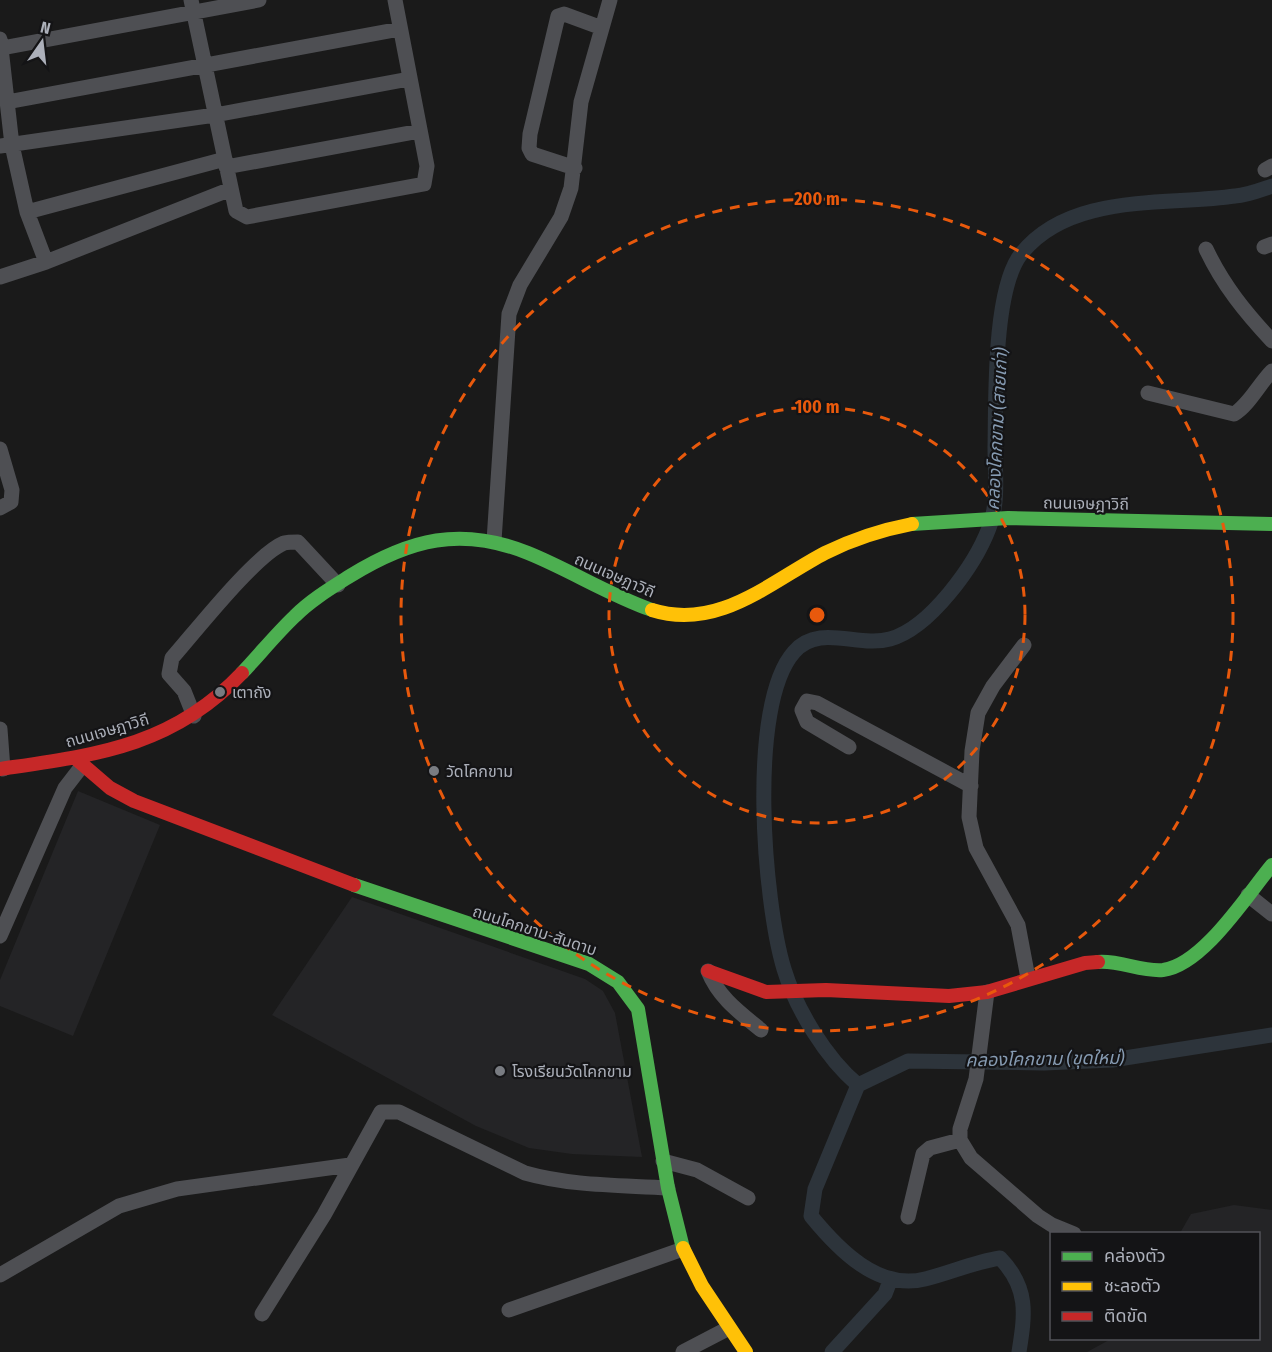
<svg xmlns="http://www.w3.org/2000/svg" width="1272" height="1352" viewBox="0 0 1272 1352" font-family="'Fira Sans Condensed','Noto Sans Thai',sans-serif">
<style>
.built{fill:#242426}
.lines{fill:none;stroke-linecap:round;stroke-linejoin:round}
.canal{stroke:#2d343b;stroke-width:15}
.street{stroke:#4e4f53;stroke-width:15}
.fast{stroke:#4caf50;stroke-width:14}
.slow{stroke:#ffc107;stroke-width:14}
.jam{stroke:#c62828;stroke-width:14}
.ring{fill:none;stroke:#e8590c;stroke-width:3;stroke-dasharray:10 8}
.poi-dot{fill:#797c82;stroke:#141416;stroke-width:2}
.labels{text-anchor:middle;stroke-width:4.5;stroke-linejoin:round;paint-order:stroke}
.street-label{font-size:16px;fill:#acb0ba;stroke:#141416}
.poi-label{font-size:16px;fill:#acb0ba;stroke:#141416;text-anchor:start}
.water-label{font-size:18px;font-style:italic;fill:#869bb2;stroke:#141416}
.centre{fill:#e8590c;stroke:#141416;stroke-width:3}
.ring-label{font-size:18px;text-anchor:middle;font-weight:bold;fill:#e8590c;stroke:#141416;stroke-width:4.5;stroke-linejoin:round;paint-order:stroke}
</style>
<rect width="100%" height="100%" fill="#1a1a1a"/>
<path class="built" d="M78,791L160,825L73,1036L0,1006V980Z
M352,897L585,979L603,991L615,1013L642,1157L572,1154L529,1148L476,1126L272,1015Z
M1234,1205L1272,1210V1352H1087L1111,1339L1258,1338V1234L1180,1233L1191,1214Z"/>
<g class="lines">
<path class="canal" d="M858,1085C826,1058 796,1009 784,969C764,903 747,705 794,652C819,623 858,648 890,639C930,628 975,565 989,528C999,503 995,473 995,447C996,400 993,290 1021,254C1070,192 1166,206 1235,196C1248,195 1260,190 1272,186
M858,1085L815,1189L811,1216C838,1249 878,1291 925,1279C950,1273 974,1262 1000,1258C1029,1288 1025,1314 1019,1352
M858,1085L908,1061L1044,1063L1112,1060L1272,1035
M832,1352L885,1294L890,1281"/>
<path class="street" d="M191,0L236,211L247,217L424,184L427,166L395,0
M0,39L12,145L27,212L46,262
M2,48L259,0
M7,102L400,29
M0,146L215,115L409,79
M226,167L420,131
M575,168L532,154L529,148L530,134L558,16L564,14L602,28
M1265,170L1272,166
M27,212L225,159
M1264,247L1272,244
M1206,249C1223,285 1245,312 1272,341
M0,277L46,262L231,189
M1148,393L1234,414C1249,405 1259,384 1272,371
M0,449L12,490L11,502L0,508
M494,541L509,314L520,285L561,217L571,188L581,102L610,0
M1024,645L993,686L978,713L972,751L969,817L976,848L1018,925L1028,978
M194,716L184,691L169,674L172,658C195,632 255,555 284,543C288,542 293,542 298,542L338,585
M0,729L3,769
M849,747L807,722L802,710L807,701L817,703L971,786
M1248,895L1272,914
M0,936L65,788L82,766
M708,971C719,998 739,1012 761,1030
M987,992L976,1079L960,1129V1140L971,1158L1038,1216L1052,1225L1074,1234
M663,1161L697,1170L748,1198
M908,1217L923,1154L930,1148L960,1140
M0,1275L119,1206L177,1189L350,1165
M509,1310L683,1249
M262,1314L324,1215L381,1112H399L525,1173C571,1186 620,1185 668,1188
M683,1352L729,1328"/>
<path class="fast" d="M912,524L1008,518L1272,524
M242,673C260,654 276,634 295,616C311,600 331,588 350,576C410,539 461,526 528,553C570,570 609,595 652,610
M354,885L589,964L618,982L638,1009L668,1188L683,1248
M1098,962C1119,960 1142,972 1163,970C1203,965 1247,895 1272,865"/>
<path class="slow" d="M652,610C718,631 770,582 825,553C853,539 881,530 912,524
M683,1248L702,1286L746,1352"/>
<path class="jam" d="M75,758L110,788L134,801L354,885
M0,769C95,755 172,747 242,673
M708,971L766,992L826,990L949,996L987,992L1085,963L1098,962"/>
</g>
<g class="ring">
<circle cx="817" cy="615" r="208"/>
<circle cx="817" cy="615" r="416"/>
</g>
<g class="poi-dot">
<circle cx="220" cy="692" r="6"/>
<circle cx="434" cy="771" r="6"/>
<circle cx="500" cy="1071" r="6"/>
</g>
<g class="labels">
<g class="street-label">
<text transform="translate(1086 503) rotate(1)" y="6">ถนนเจษฎาวิถี</text>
<text transform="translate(615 575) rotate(24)" y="6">ถนนเจษฎาวิถี</text>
<text transform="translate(107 730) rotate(-16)" y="6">ถนนเจษฎาวิถี</text>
<text transform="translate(535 930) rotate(18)" y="6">ถนนโคกขาม-สันดาบ</text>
</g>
<g class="poi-label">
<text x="232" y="698">เตาถัง</text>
<text x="446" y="777">วัดโคกขาม</text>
<text x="512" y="1077">โรงเรียนวัดโคกขาม</text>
</g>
<g class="water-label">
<text transform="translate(997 429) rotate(-87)" y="6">คลองโคกขาม (สายเก่า)</text>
<text transform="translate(1045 1059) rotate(-1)" y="6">คลองโคกขาม (ขุดใหม่)</text>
</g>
</g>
<circle cx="817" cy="615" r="9" class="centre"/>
<g class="ring-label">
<text x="817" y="205">200 m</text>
<text x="817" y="413">100 m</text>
</g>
<rect x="1050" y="1232" width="210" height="108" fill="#141416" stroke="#515258" stroke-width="1.5"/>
<rect x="1062" y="1252" width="30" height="9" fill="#4caf50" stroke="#515258" stroke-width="1.5"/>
<text x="1104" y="1262" font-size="18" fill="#acb0ba">คล่องตัว</text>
<rect x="1062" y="1282" width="30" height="9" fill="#ffc107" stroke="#515258" stroke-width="1.5"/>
<text x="1104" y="1292" font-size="18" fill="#acb0ba">ชะลอตัว</text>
<rect x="1062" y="1312" width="30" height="9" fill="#c62828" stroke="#515258" stroke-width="1.5"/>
<text x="1104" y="1322" font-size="18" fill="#acb0ba">ติดขัด</text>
<g transform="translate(42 42) rotate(14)" stroke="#141416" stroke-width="4.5" paint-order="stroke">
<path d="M0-4.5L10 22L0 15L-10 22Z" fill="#acb0ba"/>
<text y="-9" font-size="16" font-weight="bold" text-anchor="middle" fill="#acb0ba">N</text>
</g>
</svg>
